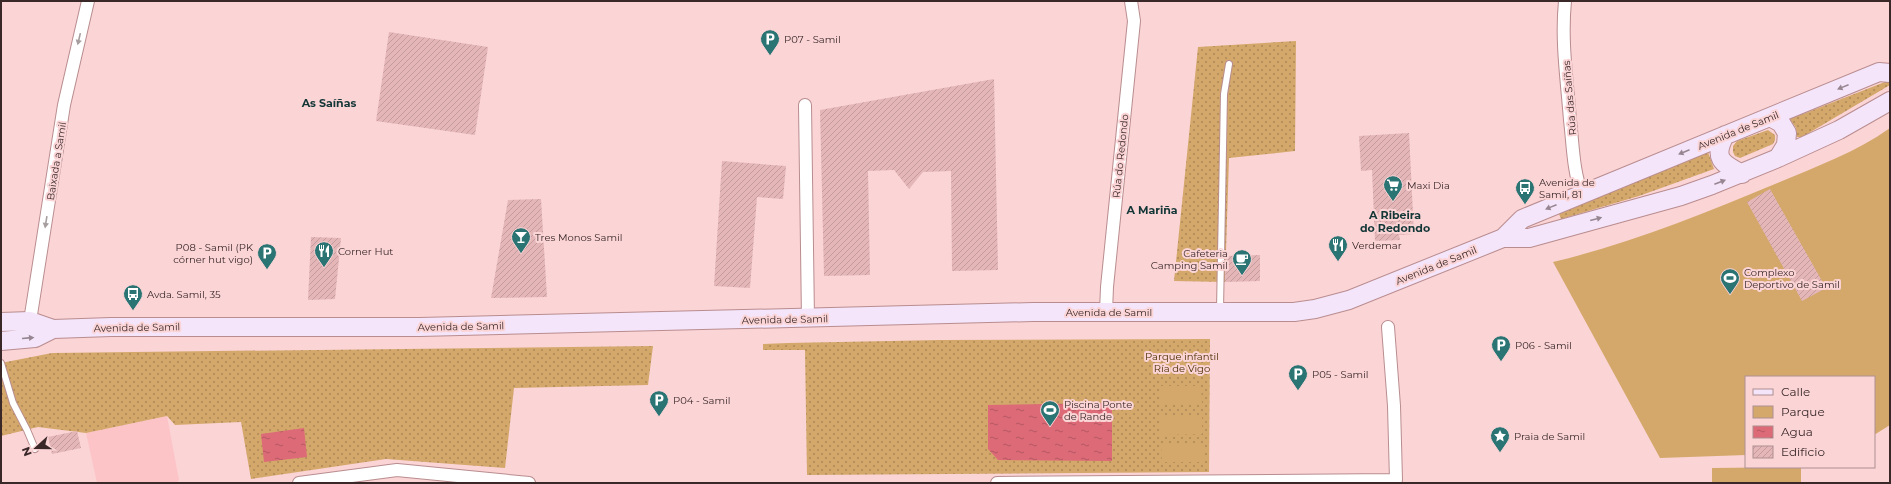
<svg xmlns="http://www.w3.org/2000/svg" width="1891" height="484" viewBox="0 0 1891 484" font-family="Montserrat,sans-serif">
<style>
.built{fill:#fcc4c7}
.green{fill:url(#green-dots)}
.pitch{fill:#d4a86a}
.water{fill:url(#water-ripples)}
.building{fill:url(#building-hatch)}
.lines{fill:none;stroke-linecap:round;stroke-linejoin:round}
.lane-casing{stroke:#b98d8f;stroke-width:8}
.street-casing{stroke:#b98d8f;stroke-width:14}
.secondary-casing{stroke:#b98d8f;stroke-width:20}
.lane{stroke:#fff;stroke-width:6}
.street{stroke:#fff;stroke-width:12}
.secondary{stroke:#f4e5fa;stroke-width:18}
.oneway{fill:#a69e9f}
.oneway2{fill:#978692}
.labels{text-anchor:middle;stroke-width:4;stroke-linejoin:round;paint-order:stroke}
.poi-label{font-size:10px;fill:#3a2829;stroke:#fbd4d6;text-anchor:start}
.street-label{font-size:10px;fill:#3a2829;stroke:#fbd4d6}
.park-label{font-size:10px;fill:#492e00;stroke:#fbd4d6}
.neighbourhood-label{font-size:11px;font-weight:bold;fill:#133636;stroke:#fbd4d6}
</style>
<defs>
<pattern id="green-dots" width="8" height="8" patternUnits="userSpaceOnUse"><rect width="8" height="8" fill="#d4a86a"/><path d="M2 2h.1M6 6h.1" fill="none" stroke="#ad8957" stroke-width="1.8" stroke-linecap="round"/></pattern>
<pattern id="water-ripples" width="26" height="14" patternUnits="userSpaceOnUse"><rect width="26" height="14" fill="#dd6a77"/><path d="M2 4q2-2 4 0t4 0M15 11q2-2 4 0t4 0" fill="none" stroke="#b45762"/></pattern>
<pattern id="building-hatch" width="6" height="6" patternUnits="userSpaceOnUse"><rect width="6" height="6" fill="#e4b6b8"/><path d="M-1 1l2-2M0 6l6-6M5 7l2-2" fill="none" stroke="#c49c9e"/></pattern>
</defs>
<rect width="100%" height="100%" fill="#fbd4d6"/>
<path class="built" d="M167,416L179,480L177,483H97L86,433Z"/>
<path class="green" d="M1296,41L1295,151L1229,158L1225,282L1174,281L1198,47Z
M1890,80V85L1802,137H1797L1796,128L1790,119Z
M1768,130L1775,135V140L1773,144L1740,158L1735,156L1733,152V146L1737,141Z
M1708,152L1714,169L1639,196L1561,219L1559,214Z
M1210,339L1209,472L807,475L805,350H763V344L788,343L940,340Z
M653,346L648,385L514,388L505,468L386,459L251,479L241,422L175,425L167,416L86,433L38,427L1,436V363L52,353Z"/>
<path class="pitch" d="M1890,128V425L1874,435V377H1746V455L1660,458L1553,262C1629,244 1703,214 1775,184C1815,167 1855,153 1890,128Z
M1160,386H1201L1202,405H1160Z
M1202,415V434L1161,435L1160,416Z
M1161,443H1203V462H1162Z
M1801,467V483H1712V468Z"/>
<path class="water" d="M1112,403V461L998,460L988,449V405Z
M304,428L307,457L264,462L261,434Z"/>
<path class="building" d="M389,32L488,47L475,135L376,121Z
M994,79L998,270L952,271L951,171L923,172L909,189L894,170L868,171L870,275L824,276L820,110Z
M1409,133L1414,234L1399,235L1400,240L1375,241L1372,170L1361,171L1359,136Z
M722,161L786,166L783,199L757,197L750,288L714,286Z
M1770,189L1826,288L1802,301L1747,202Z
M541,199L547,297L491,298L508,200Z
M311,237L341,238L335,299L308,300Z
M1260,255V281L1225,282L1226,256Z
M77,431L81,448L52,454L48,437Z"/>
<g class="lines">
<g class="lane-casing">
<path id="lane" d="M1220,310L1224,94L1229,64
M1,363L13,403L27,430L35,449"/>
</g>
<g class="street-casing">
<path id="street" d="M1565,1C1561,41 1567,80 1570,120C1573,145 1573,171 1582,194
M805,105L808,319
M1106,312L1107,287L1134,21L1131,1
M30,321L64,105L88,1
M299,483L397,470L529,483
M997,483L1396,480L1394,406L1388,327"/>
</g>
<g class="secondary-casing">
<path id="secondary" d="M1770,117L1781,123L1787,133L1786,145L1778,158
M1725,135C1713,158 1721,163 1742,174
M1503,238H1529L1681,196L1712,185L1778,158L1839,130L1890,101
M1,322L30,321L53,329L111,327H420L1033,312H1294L1315,309L1349,300L1503,238L1522,219L1879,72L1890,73
M1,341L35,338L53,329"/>
</g>
<use href="#lane" class="lane"/>
<use href="#street" class="street"/>
<use href="#secondary" class="secondary"/>
</g>
<defs><path id="oneway-solid" d="M-6-.8H1V-3.2L6.5 0L1 3.2V.8H-6Z"/></defs>
<g class="oneway">
<use href="#oneway-solid" transform="translate(79 39) rotate(103)"/>
<use href="#oneway-solid" transform="translate(46 222) rotate(99)"/>
</g>
<g class="oneway2">
<use href="#oneway-solid" transform="translate(1843 87) rotate(158)"/>
<use href="#oneway-solid" transform="translate(1684 152) rotate(157)"/>
<use href="#oneway-solid" transform="translate(1720 182) rotate(-21)"/>
<use href="#oneway-solid" transform="translate(1551 207) rotate(158)"/>
<use href="#oneway-solid" transform="translate(1596 219) rotate(-15)"/>
<use href="#oneway-solid" transform="translate(28 338) rotate(-5)"/>
</g>
<defs>
<g id="parking-pin" transform="scale(1)"><path d="M0 17L-7.5 6A9.5 9.5 0 1 1 7.5 6Z" fill="#2a7474" stroke="#fbd4d6"/><path d="M-3.5-5.5H1a3.5 3.5 0 0 1 0 7H-1V5.5H-3.5ZM-1-3.4V-.6H.8a1.4 1.4 0 0 0 0-2.8Z" fill="#fff"/></g>
<g id="supermarket-pin" transform="scale(1)"><path d="M0 17L-7.5 6A9.5 9.5 0 1 1 7.5 6Z" fill="#2a7474" stroke="#fbd4d6"/><path d="M-6-5.5h2.5l.6 2H6L4.5 2H-2.5L-4.4-4H-6ZM-1.5 3.2a1.3 1.3 0 1 0 .1 0ZM3 3.2a1.3 1.3 0 1 0 .1 0Z" fill="#fff"/></g>
<g id="bus-pin" transform="scale(1)"><path d="M0 17L-7.5 6A9.5 9.5 0 1 1 7.5 6Z" fill="#2a7474" stroke="#fbd4d6"/><path d="M-5-6H5V4H4V6H2V4H-2V6H-4V4H-5ZM-3.5-4V0h7V-4ZM-3.5 1.2v1.5H-2V1.2ZM2 1.2v1.5H3.5V1.2Z" fill="#fff"/></g>
<g id="bar-pin" transform="scale(1)"><path d="M0 17L-7.5 6A9.5 9.5 0 1 1 7.5 6Z" fill="#2a7474" stroke="#fbd4d6"/><path d="M-6-5H6L.8 .8V4.5H3.5V6h-7V4.5H-.8V.8Z" fill="#fff"/></g>
<g id="restaurant-pin" transform="scale(1)"><path d="M0 17L-7.5 6A9.5 9.5 0 1 1 7.5 6Z" fill="#2a7474" stroke="#fbd4d6"/><path d="M-5-6h1v4h1v-4h1v4h1v-4h1v5L-1.5 .5V6h-2V.5L-5-1ZM5-6V6H3V1.5H1.5Q1.5-4 5-6Z" fill="#fff"/></g>
<g id="cafe-pin" transform="scale(1)"><path d="M0 17L-7.5 6A9.5 9.5 0 1 1 7.5 6Z" fill="#2a7474" stroke="#fbd4d6"/><path d="M-5.5-4.5H6V0H3Q3 3.5 0 3.5H-2.5Q-5.5 3.5-5.5 0ZM3-3.2v2h1.7v-2ZM-6 4.5H4V6H-6Z" fill="#fff"/></g>
<g id="stadium-pin" transform="scale(1)"><path d="M0 17L-7.5 6A9.5 9.5 0 1 1 7.5 6Z" fill="#2a7474" stroke="#fbd4d6"/><path d="M0-5a6.5 5 0 1 0 0 10a6.5 5 0 1 0 0-10ZM-3.5-1.8h7v3.6h-7Z" fill="#fff"/></g>
<g id="sight-pin" transform="scale(1)"><path d="M0 17L-7.5 6A9.5 9.5 0 1 1 7.5 6Z" fill="#2a7474" stroke="#fbd4d6"/><path d="M0-6L1.8-2.2L6-1.7L2.9 1.2L3.7 5.4L0 3.3L-3.7 5.4L-2.9 1.2L-6-1.7L-1.8-2.2Z" fill="#fff"/></g>
</defs>
<g fill-rule="evenodd">
<use href="#parking-pin" x="770" y="39"/>
<use href="#supermarket-pin" x="1393" y="185"/>
<use href="#bus-pin" x="1525" y="188"/>
<use href="#bar-pin" x="521" y="237"/>
<use href="#restaurant-pin" x="1338" y="245"/>
<use href="#restaurant-pin" x="324" y="251"/>
<use href="#parking-pin" x="267" y="253"/>
<use href="#cafe-pin" x="1242" y="259"/>
<use href="#stadium-pin" x="1730" y="278"/>
<use href="#bus-pin" x="133" y="294"/>
<use href="#parking-pin" x="1501" y="345"/>
<use href="#parking-pin" x="1298" y="374"/>
<use href="#parking-pin" x="659" y="400"/>
<use href="#stadium-pin" x="1050" y="410"/>
<use href="#sight-pin" x="1500" y="436"/>
</g>
<g class="labels">
<g class="poi-label">
<text x="784" y="43">P07 - Samil</text>
<text x="1539" y="186">Avenida de<tspan x="1539" dy="12">Samil, 81</tspan></text>
<text x="1407" y="189">Maxi Dia</text>
<text x="535" y="241">Tres Monos Samil</text>
<text x="1352" y="249">Verdemar</text>
<text x="253" y="251" text-anchor="end">P08 - Samil (PK<tspan x="253" dy="12">córner hut vigo)</tspan></text>
<text x="338" y="255">Corner Hut</text>
<text x="1228" y="257" text-anchor="end">Cafeteria<tspan x="1228" dy="12">Camping Samil</tspan></text>
<text x="1744" y="276">Complexo<tspan x="1744" dy="12">Deportivo de Samil</tspan></text>
<text x="147" y="298">Avda. Samil, 35</text>
<text x="1515" y="349">P06 - Samil</text>
<text x="1312" y="378">P05 - Samil</text>
<text x="673" y="404">P04 - Samil</text>
<text x="1064" y="408">Piscina Ponte<tspan x="1064" dy="12">de Rande</tspan></text>
<text x="1514" y="440">Praia de Samil</text>
</g>
<g class="street-label">
<text transform="translate(1569 98) rotate(-95)" y="4">Rúa das Saíñas</text>
<text transform="translate(1738 130) rotate(-22)" y="4">Avenida de Samil</text>
<text transform="translate(1120 156) rotate(-84)" y="4">Rúa do Redondo</text>
<text transform="translate(56 161) rotate(-81)" y="4">Baixada a Samil</text>
<text transform="translate(1436 265) rotate(-22)" y="4">Avenida de Samil</text>
<text x="1109" y="316">Avenida de Samil</text>
<text transform="translate(785 319) rotate(-1)" y="4">Avenida de Samil</text>
<text transform="translate(461 326) rotate(-1)" y="4">Avenida de Samil</text>
<text transform="translate(137 327) rotate(-1)" y="4">Avenida de Samil</text>
</g>
<g class="park-label">
<text x="1182" y="360">Parque infantil<tspan x="1182" dy="12">Ría de Vigo</tspan></text>
</g>
<g class="neighbourhood-label">
<text x="329" y="107">As Saíñas</text>
<text x="1152" y="214">A Mariña</text>
<text x="1395" y="219">A Ribeira<tspan x="1395" dy="13">do Redondo</tspan></text>
</g>
</g>
<rect width="1891" height="484" fill="none" stroke="#3a2829" stroke-width="4"/>
<rect x="1745" y="376" width="130" height="92" fill="#fbd4d6" stroke="#ae8f91"/>
<rect x="1753" y="389" width="20" height="6" fill="#f4e5fa" stroke="#ae8f91"/>
<text x="1781" y="396" font-size="12" fill="#3a2829">Calle</text>
<rect x="1753" y="406" width="20" height="12" fill="#d4a86a" stroke="#ae8f91"/>
<text x="1781" y="416" font-size="12" fill="#3a2829">Parque</text>
<rect x="1753" y="426" width="20" height="12" fill="url(#water-ripples)" stroke="#ae8f91"/>
<text x="1781" y="436" font-size="12" fill="#3a2829">Agua</text>
<rect x="1753" y="446" width="20" height="12" fill="url(#building-hatch)" stroke="#ae8f91"/>
<text x="1781" y="456" font-size="12" fill="#3a2829">Edificio</text>
<g transform="translate(36 448) rotate(249)" stroke="#fbd4d6" stroke-width="3" paint-order="stroke">
<path d="M0-3L7 15L0 10L-7 15Z" fill="#3a2829"/>
<text y="-6" font-size="11" font-weight="bold" text-anchor="middle" fill="#3a2829">N</text>
</g>
</svg>
